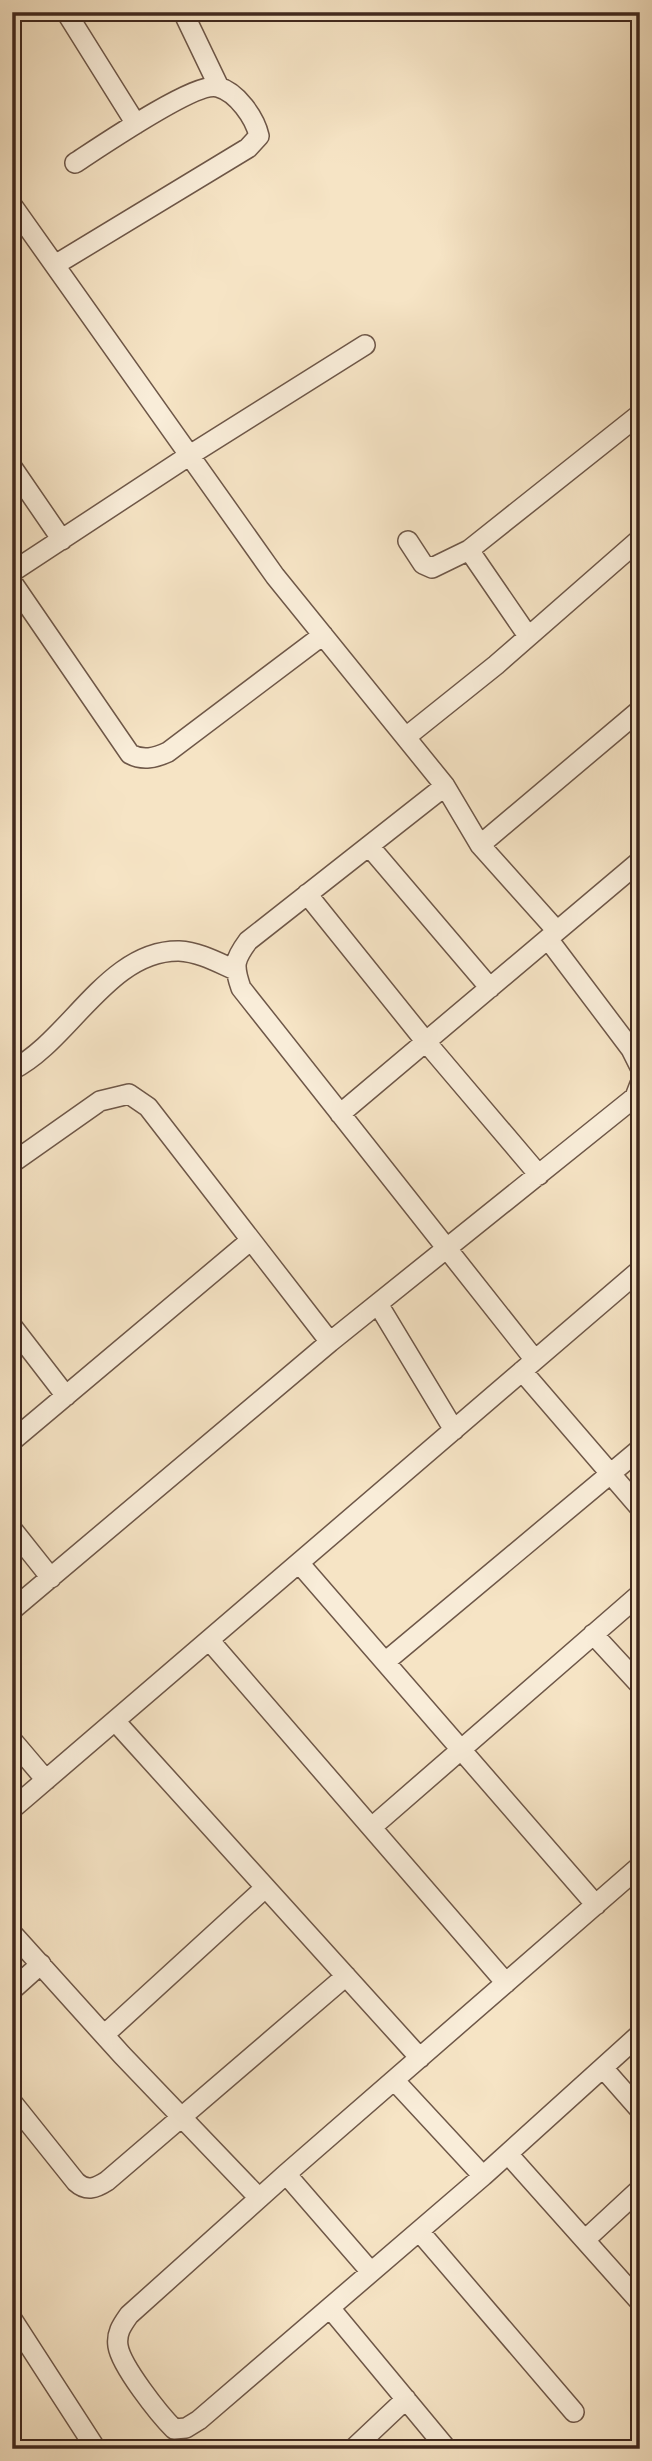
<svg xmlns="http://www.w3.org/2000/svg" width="652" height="2461" viewBox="0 0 652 2461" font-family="'Libre Bodoni',serif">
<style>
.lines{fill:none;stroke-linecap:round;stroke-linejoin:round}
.minor-casing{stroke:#6e5748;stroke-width:22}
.minor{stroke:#f9edd9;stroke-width:19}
</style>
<rect width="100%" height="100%" fill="#f6e4c5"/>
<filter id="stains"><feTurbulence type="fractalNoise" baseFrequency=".00286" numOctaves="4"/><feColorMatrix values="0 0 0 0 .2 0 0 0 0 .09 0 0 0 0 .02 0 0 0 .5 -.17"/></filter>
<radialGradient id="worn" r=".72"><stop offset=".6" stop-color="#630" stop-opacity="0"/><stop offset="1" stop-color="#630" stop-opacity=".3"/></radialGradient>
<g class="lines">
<g class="minor-casing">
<path id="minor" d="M66,12L136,124
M183,12L219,87
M12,205L275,576L445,786L480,845L557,931
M55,265L248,148L259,136C255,118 237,92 218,87C196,81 98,148 75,163
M12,467L62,540
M408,541L423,564L432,568L469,550L640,414
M469,550L528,636
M12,572L190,455L365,345
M12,582L130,754C143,761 155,758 168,752L323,635
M406,737L496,665L640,539
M445,786L248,941C234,960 233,965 241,988L535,1360
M480,845L640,710
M369,846L490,988
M307,894L426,1042L539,1175
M548,939L631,1049L640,1067
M12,1070C70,1041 108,950 179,951C199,952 217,962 235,970
M340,1114L640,861
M12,1163L100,1101L129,1094L148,1107L330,1342
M378,1304L454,1430
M12,1326L66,1396
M522,1371L640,1508
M12,1441L251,1240
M12,1529L51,1578
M299,1563L596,1905
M12,1610L330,1342L635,1097L640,1084
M593,1634L640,1685
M209,1640L506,1983
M385,1662L640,1449
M115,1721L420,2058
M12,1740L46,1780
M12,1809L640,1270
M372,1827L640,1594
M640,1866L286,2174L129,2315C122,2325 116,2333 118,2346C121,2366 159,2414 174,2429L186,2428L199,2420L483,2176L640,2034
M12,1933L122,2055L259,2198
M12,1990L41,1964
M104,2035L265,1888
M603,2068L640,2110
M394,2080L483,2176
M12,2102L76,2182C87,2192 96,2188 107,2181L346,1976
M508,2154L640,2302
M286,2174L371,2272
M419,2231L574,2412
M586,2239L640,2189
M330,2308L447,2449
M12,2319L96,2449
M353,2449L406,2399"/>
</g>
<use href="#minor" class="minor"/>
</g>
<rect width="652" height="2461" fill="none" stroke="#f6e4c5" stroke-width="42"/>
<rect x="14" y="14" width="624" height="2433" fill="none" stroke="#40281e" stroke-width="3.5"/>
<rect x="21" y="21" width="610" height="2419" fill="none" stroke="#40281e" stroke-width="2"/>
<rect width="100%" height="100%" filter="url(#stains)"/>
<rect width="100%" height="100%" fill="url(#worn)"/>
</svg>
